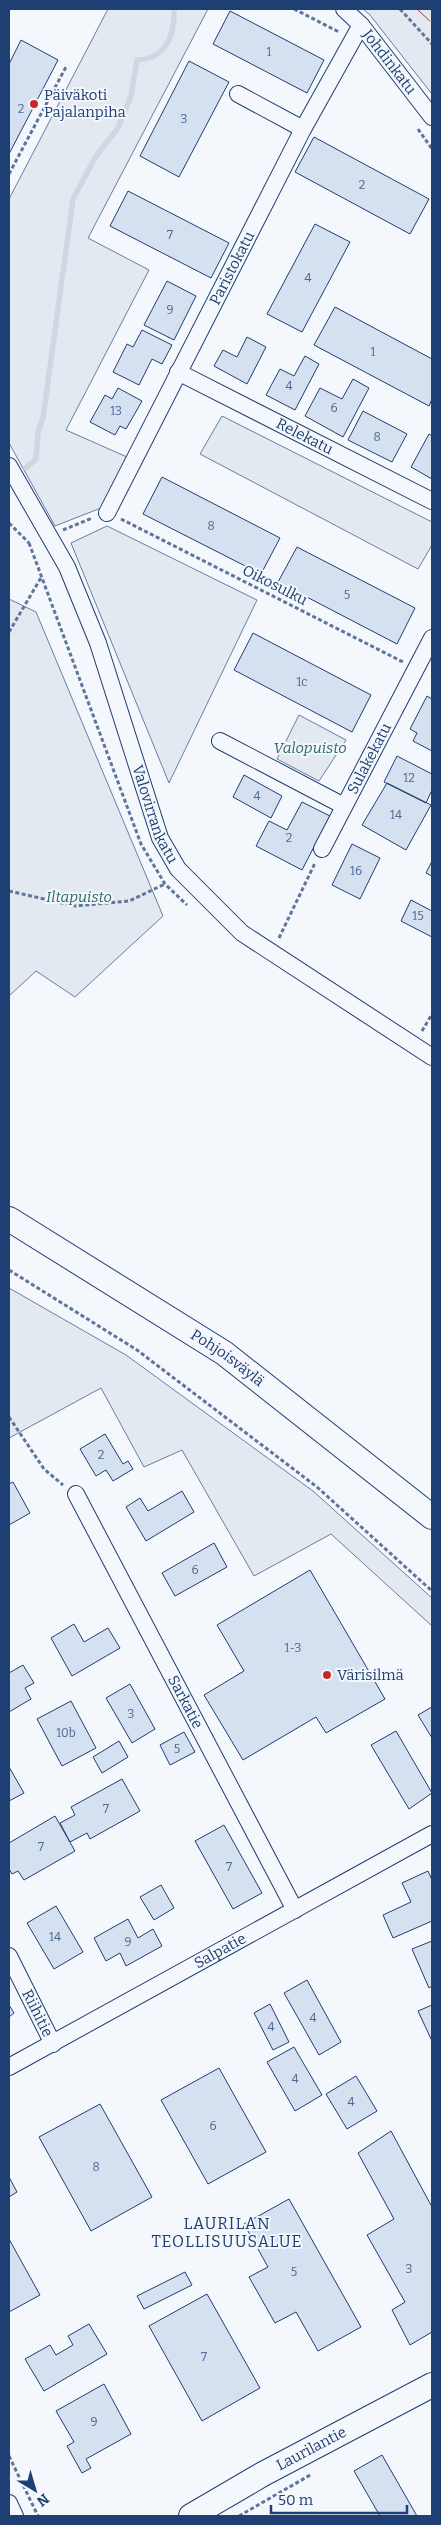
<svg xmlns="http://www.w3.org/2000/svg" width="441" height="2525" viewBox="0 0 441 2525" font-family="Bitter,serif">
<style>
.green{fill:#e3e9f0;stroke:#687fa3}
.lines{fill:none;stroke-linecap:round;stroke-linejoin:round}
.stream{stroke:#cfd7e4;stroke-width:5.5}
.building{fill:#d5e0f0;stroke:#1d3f73}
.street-casing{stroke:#1d3f73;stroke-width:18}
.secondary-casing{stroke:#1d3f73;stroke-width:26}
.path{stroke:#5e769c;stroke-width:3;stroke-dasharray:4 2.5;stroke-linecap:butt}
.street{stroke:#f4f7fb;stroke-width:16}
.secondary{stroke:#f4f7fb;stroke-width:24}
.power{stroke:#c62828;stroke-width:1;stroke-dasharray:18 4 2.5 4;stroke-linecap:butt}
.poi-dot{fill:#c62828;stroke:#f4f7fb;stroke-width:2}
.labels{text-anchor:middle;stroke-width:4;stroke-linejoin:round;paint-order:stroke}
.number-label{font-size:12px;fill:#4b6792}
.street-label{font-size:15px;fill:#1d3f73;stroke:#f4f7fb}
.poi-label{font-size:15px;fill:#1d3f73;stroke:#f4f7fb;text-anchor:start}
.park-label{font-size:15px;font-style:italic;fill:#2c6c60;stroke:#f4f7fb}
.neighbourhood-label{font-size:16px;letter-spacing:1px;fill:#1d3f73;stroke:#f4f7fb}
</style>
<rect width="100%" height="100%" fill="#f4f7fb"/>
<path class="green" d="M108,9H208L88,238L149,270L66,430L127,457L101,508L55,526L9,443V199Z
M363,9H432V94L370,15Z
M222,416L432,522V545L418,569L200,454Z
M107,526L257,600L169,783L71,543Z
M9,599L36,612L163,916L75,997L36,971L9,996Z
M299,715L346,740L319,781L277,759Z
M9,1288L126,1355L313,1491L432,1598V1626L331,1534L254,1576L182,1450L144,1467L101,1388L9,1438Z"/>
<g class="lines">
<path class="stream" d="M26,468L36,459L38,432L43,418L73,199L96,156L118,128L131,96L137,60C166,59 175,35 174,9"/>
</g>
<path class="building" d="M230,11L324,60L307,93L213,44Z
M21,40L58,60L9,154V64Z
M189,61L229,82L179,177L140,156Z
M314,137L429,199L410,234L295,172Z
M128,191L229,243L211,278L110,226Z
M315,224L350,242L302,332L267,314Z
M167,281L196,296L174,340L144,325Z
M335,307L432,359V399L429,406L314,345Z
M142,330L172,345L162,364L152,359L139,385L113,372L127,344L133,347Z
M247,337L266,347L247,384L214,366L223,350L237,357Z
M305,356L319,364L295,410L266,395L280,369L294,376Z
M353,379L369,388L343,437L305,416L320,388L342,399Z
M118,388L142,401L126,429L120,426L115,435L90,422L105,395L112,399Z
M363,411L407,434L392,462L348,440Z
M429,434L432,436V479L411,467Z
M162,477L280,538L261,574L143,514Z
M297,547L415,608L397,644L278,582Z
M253,633L371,695L352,732L234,670Z
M427,696L432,699V751L413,741L417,733L410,729Z
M397,756L432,774V790L426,803L384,782Z
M244,775L282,796L271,818L233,797Z
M387,783L431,805L406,850L362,825Z
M302,802L330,816L302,870L256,846L269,821L287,830Z
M352,844L380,858L360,899L332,885Z
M432,861V876L426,873Z
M411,900L432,911V937L401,921Z
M105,1434L123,1464L128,1461L133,1469L113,1481L106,1470L96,1476L80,1449Z
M13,1482L30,1513L9,1525V1484Z
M182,1491L194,1512L146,1541L126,1507L140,1498L148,1511Z
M214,1543L227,1567L175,1596L162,1573Z
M310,1570L385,1699L326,1733L316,1717L243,1760L204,1695L244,1671L217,1625Z
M74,1624L84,1642L108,1628L120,1648L72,1676L51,1638Z
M23,1665L34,1683L25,1688L31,1699L9,1712V1673Z
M130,1684L155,1729L132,1743L106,1698Z
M71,1701L96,1748L62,1766L37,1719Z
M432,1707V1738L418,1715Z
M396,1731L432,1793L409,1809L371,1745Z
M184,1732L195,1752L170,1765L160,1745Z
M119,1741L128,1757L102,1773L93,1757Z
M9,1767L24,1793L9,1801Z
M122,1779L140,1811L90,1839L87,1833L70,1842L60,1823L75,1815L71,1807Z
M55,1816L75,1851L24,1880L18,1871L12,1874L9,1869V1843Z
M224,1825L262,1893L233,1909L195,1841Z
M428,1871L432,1880V1921L393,1938L383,1915L411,1902L402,1883Z
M161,1885L174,1908L154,1920L140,1897Z
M56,1906L83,1952L54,1969L27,1923Z
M128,1919L138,1938L153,1929L162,1946L126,1966L120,1953L106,1961L94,1938Z
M432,1941V1986L429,1988L412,1949Z
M307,1980L341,2042L319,2055L284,1993Z
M270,2004L289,2042L273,2050L254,2013Z
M9,2005L14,2013L9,2017Z
M432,2005V2041L418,2011Z
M294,2047L322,2095L295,2111L267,2062Z
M219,2068L266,2152L208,2184L161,2100Z
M356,2076L377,2111L347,2129L326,2094Z
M100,2104L152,2197L91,2231L39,2137Z
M391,2131L432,2207V2332L410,2345L392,2310L405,2302L367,2235L394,2219L358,2153Z
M9,2177L17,2192L9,2197Z
M289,2199L361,2327L318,2351L296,2312L275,2323L249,2277L268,2267L244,2224Z
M9,2239L40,2295L9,2312Z
M185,2272L192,2285L144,2309L137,2296Z
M207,2294L260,2388L202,2421L149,2326Z
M89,2324L107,2354L44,2391L25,2359L50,2345L56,2355L73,2345L68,2336Z
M104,2384L131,2434L86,2459L91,2468L82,2473L67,2446L74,2442L56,2411Z
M382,2455L417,2516H380L354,2471Z"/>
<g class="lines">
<g class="street-casing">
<g id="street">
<path id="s1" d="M344,9L361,25L432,117"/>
<path d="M238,94L303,129"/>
<path id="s2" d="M178,372L432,501"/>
<path id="s3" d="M9,466L67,567L98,643L160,838L178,869L242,933L432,1057"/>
<path id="s4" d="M107,513L303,129L361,25"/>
<path d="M220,741L344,806"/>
<path id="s5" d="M322,849L432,638"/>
<path id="s6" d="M76,1494L295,1910"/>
<path id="s7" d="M9,1956L53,2044"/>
<path id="s8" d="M9,2067L432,1834"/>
<path d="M9,2503L15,2516"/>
</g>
</g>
<g class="secondary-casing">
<g id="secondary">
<path id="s9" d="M9,1219L224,1353L432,1517"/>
<path id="s10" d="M191,2516L263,2474L432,2385"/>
</g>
</g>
<path class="path" d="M294,9L339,32
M400,9L432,44
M418,129L432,149
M9,174L67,65
M121,519L403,662
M9,523L29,543
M63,530L92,518
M29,543L141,844L165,884L187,905
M9,632L42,576
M9,891L75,906L129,901L165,884
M279,938L315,863
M422,1031L432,1014
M9,1270L137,1350L317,1487L432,1591
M9,1417L44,1469L63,1485
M9,2456L38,2516
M239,2516L312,2474"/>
<use href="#street" class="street"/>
<use href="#secondary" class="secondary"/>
<path class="power" d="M417,9L432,23"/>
</g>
<g class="poi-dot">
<circle cx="34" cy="104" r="5"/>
<circle cx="327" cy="1675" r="5"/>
</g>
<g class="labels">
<g class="number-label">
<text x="269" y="56">1</text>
<text x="21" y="113">2</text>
<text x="184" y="123">3</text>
<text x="362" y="189">2</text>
<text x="170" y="239">7</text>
<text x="308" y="282">4</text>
<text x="170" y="314">9</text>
<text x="373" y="356">1</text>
<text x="289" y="390">4</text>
<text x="334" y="412">6</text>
<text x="116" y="415">13</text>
<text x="377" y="441">8</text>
<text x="211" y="530">8</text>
<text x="347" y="599">5</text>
<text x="302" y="686">1c</text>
<text x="409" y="782">12</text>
<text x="257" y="800">4</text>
<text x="396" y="819">14</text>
<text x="289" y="842">2</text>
<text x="356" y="875">16</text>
<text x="418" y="920">15</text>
<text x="101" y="1459">2</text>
<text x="195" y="1574">6</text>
<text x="293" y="1652">1-3</text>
<text x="131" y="1718">3</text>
<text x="66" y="1737">10b</text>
<text x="177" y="1753">5</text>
<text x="106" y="1813">7</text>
<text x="41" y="1851">7</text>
<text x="229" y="1871">7</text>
<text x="55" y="1941">14</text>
<text x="128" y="1946">9</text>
<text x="313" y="2022">4</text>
<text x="271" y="2031">4</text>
<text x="295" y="2083">4</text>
<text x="351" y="2106">4</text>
<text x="213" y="2130">6</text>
<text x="96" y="2171">8</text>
<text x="409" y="2273">3</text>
<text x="294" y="2276">5</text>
<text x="204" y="2361">7</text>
<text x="94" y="2426">9</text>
</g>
<g class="street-label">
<text dy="5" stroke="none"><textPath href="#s1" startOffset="70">Johdinkatu</textPath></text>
<text dy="5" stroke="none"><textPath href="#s4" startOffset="275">Paristokatu</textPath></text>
<text dy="5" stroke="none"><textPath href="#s2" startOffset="142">Relekatu</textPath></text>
<text transform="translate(275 585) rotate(27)" y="5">Oikosulku</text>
<text dy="5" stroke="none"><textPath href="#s5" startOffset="102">Sulakekatu</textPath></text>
<text dy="5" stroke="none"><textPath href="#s3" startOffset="379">Valovirrankatu</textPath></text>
<text dy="5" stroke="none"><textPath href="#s9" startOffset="259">Pohjoisväylä</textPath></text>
<text dy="5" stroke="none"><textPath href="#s6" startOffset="235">Sarkatie</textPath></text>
<text dy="5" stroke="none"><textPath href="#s8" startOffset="241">Salpatie</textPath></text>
<text dy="5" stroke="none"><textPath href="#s7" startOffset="64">Riihitie</textPath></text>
<text dy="5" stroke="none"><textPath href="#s10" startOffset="138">Laurilantie</textPath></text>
</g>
<g class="poi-label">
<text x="44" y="100">Päiväkoti<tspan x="44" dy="17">Pajalanpiha</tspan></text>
<text x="337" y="1680">Värisilmä</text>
</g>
<g class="park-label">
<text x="310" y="753">Valopuisto</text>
<text x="79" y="902">Iltapuisto</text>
</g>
<g class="neighbourhood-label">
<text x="227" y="2229">LAURILAN<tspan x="227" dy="18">TEOLLISUUSALUE</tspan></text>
</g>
</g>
<rect width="441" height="2525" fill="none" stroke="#1d3f73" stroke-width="20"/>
<g transform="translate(35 2490) rotate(142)" stroke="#f4f7fb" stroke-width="4" paint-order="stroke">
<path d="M0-4L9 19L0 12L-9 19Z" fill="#1d3f73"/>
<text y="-8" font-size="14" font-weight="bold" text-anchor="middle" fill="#1d3f73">N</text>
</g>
<path d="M271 2505v8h136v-8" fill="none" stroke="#1d3f73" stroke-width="2.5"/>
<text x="278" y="2505" font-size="15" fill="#1d3f73" stroke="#f4f7fb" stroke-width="4" paint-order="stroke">50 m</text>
</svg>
